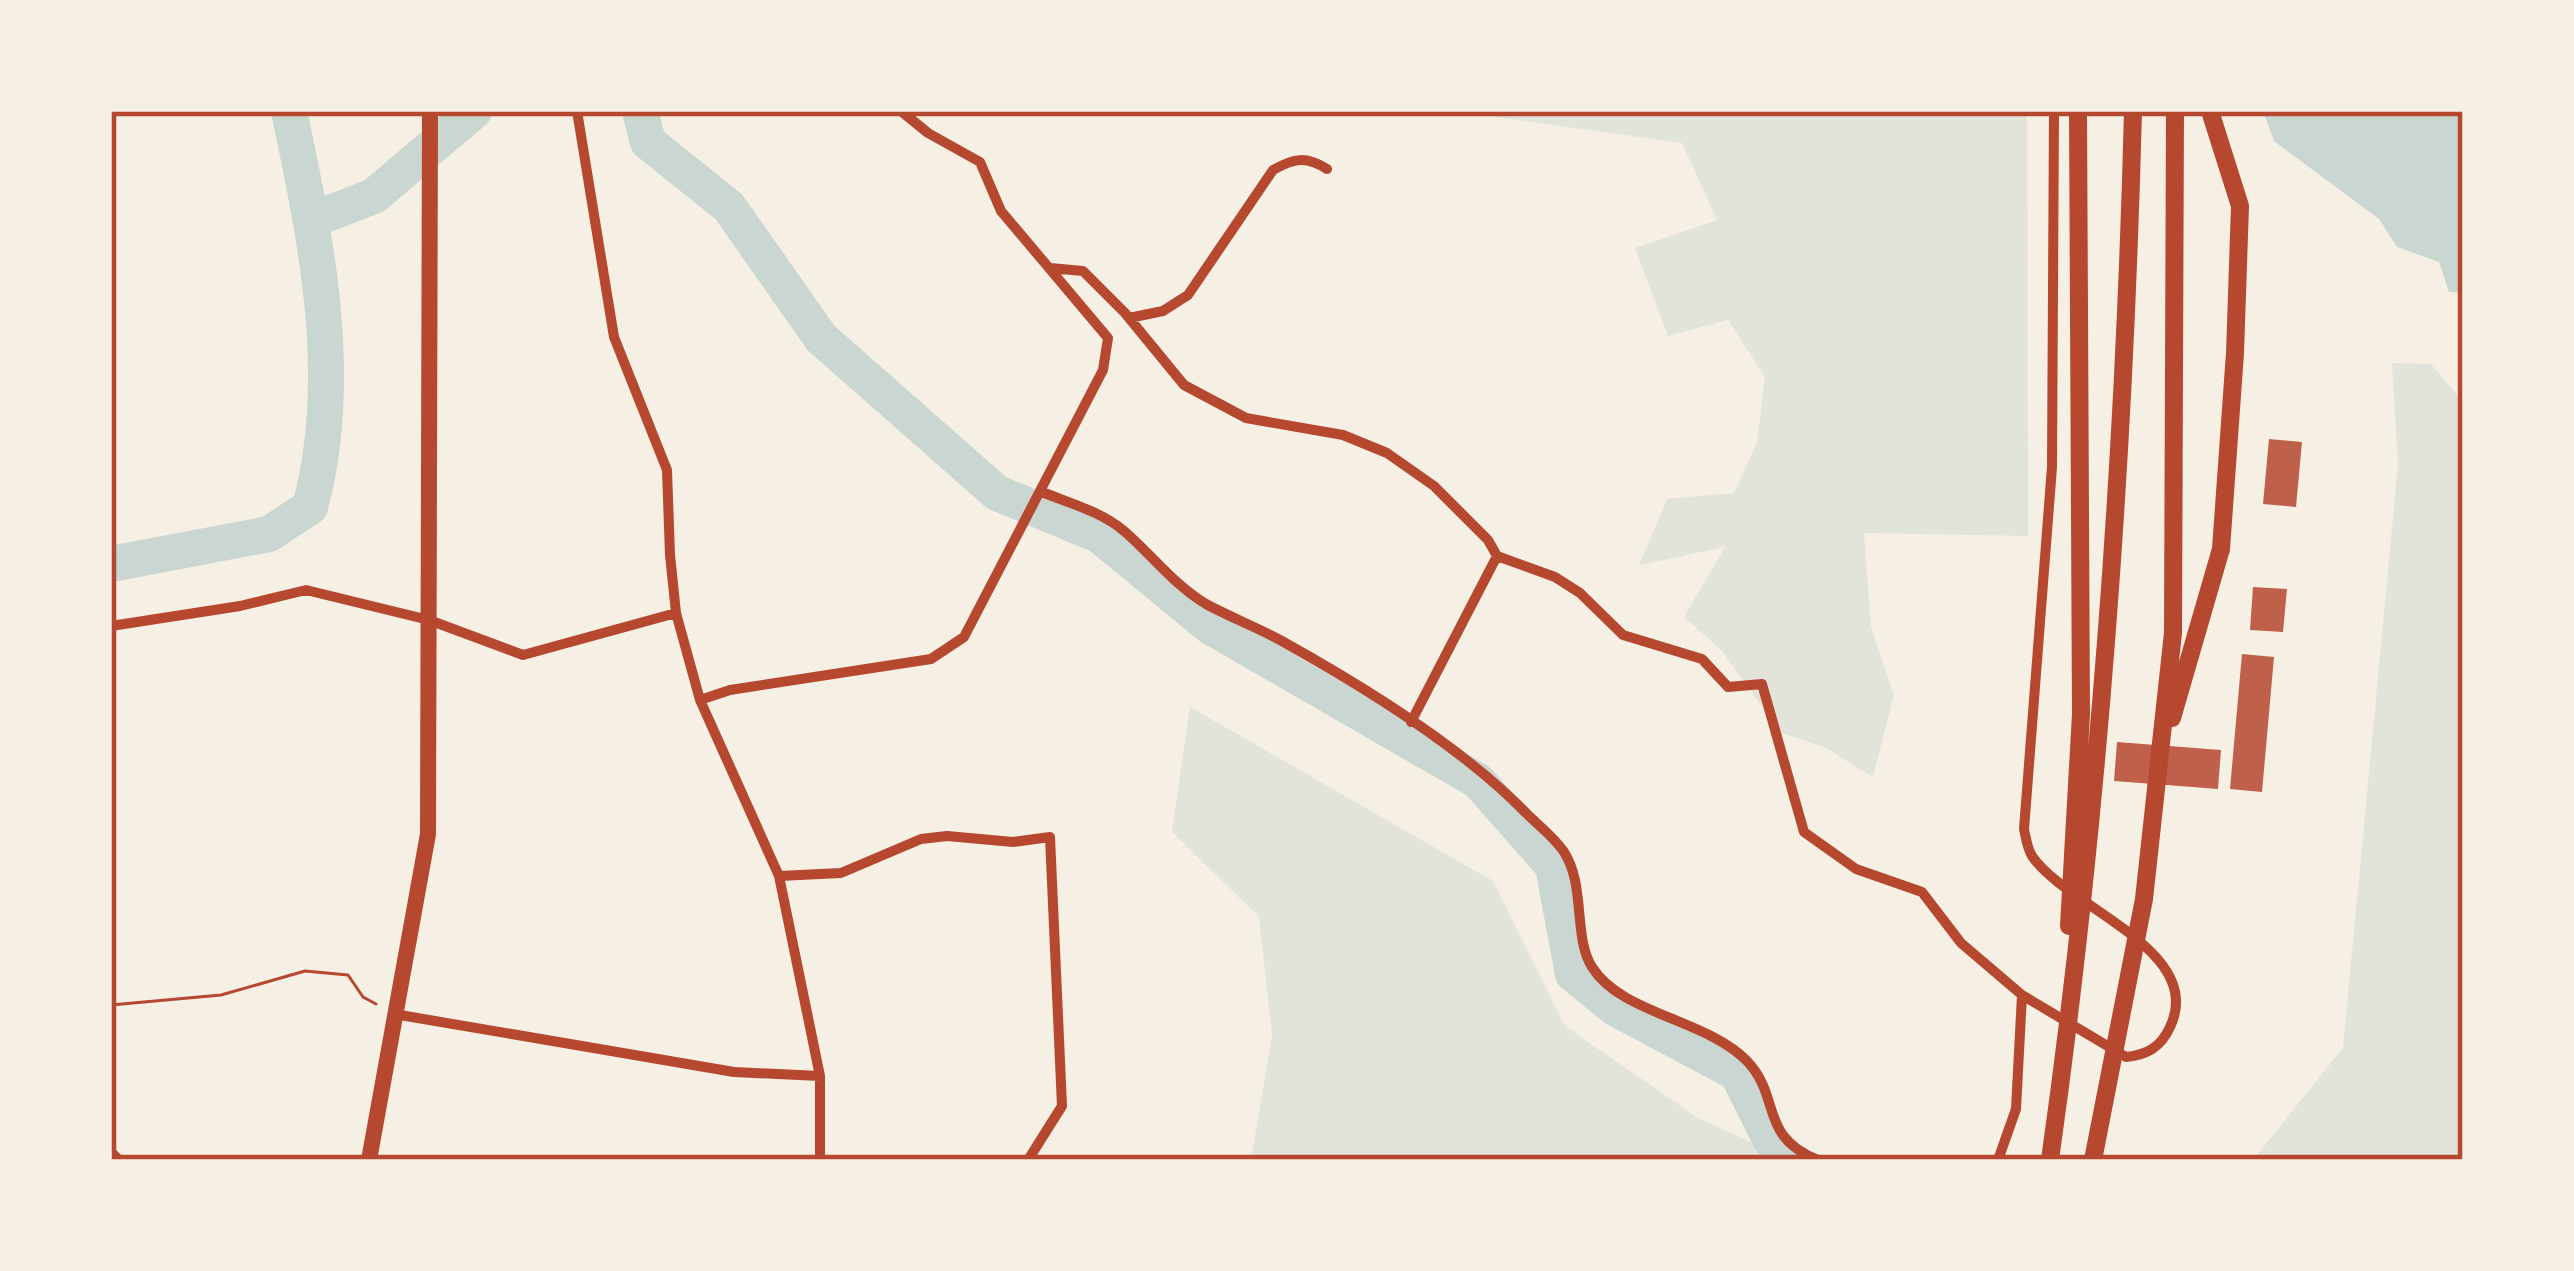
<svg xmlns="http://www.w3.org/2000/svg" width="2574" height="1271" viewBox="0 0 2574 1271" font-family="Arial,sans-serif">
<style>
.green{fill:#e2e4dc}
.water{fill:#c9d6d2}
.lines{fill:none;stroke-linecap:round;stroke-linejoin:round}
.river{stroke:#c9d6d2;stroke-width:36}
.building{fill:#bf614a}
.path{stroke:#b5482f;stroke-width:3}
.minor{stroke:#b5482f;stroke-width:10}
.primary{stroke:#b5482f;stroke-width:16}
.motorway{stroke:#b5482f;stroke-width:18}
.neatline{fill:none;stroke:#b5482f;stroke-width:4.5}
</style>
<rect width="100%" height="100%" fill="#f6efe4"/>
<path class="green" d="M1453,111H2027L2028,536L1864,533L1871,627L1894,695L1873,777L1824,747L1781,733L1722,651L1684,617L1725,547L1639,565L1667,499L1734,493L1757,443L1765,377L1728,320L1668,336L1635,248L1717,220L1682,143Z
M2392,363L2431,364L2463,402V1160H2253L2343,1048L2398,465Z
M1190,707L1493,881L1565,1026L1698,1118L1790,1160H1251L1272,1035L1259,917L1172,832Z"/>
<path class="water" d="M2263,111H2463V293L2449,292L2439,262L2397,247L2379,219L2274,141Z"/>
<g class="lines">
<path class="river" d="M640,111L648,142L729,207L821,338L997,493L1099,535L1211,627L1478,781L1553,866L1573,974L1615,1008L1737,1073L1770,1139L1789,1160
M312,220L374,196L474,111
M111,564L269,534L310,507C345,378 316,239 289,111"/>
</g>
<path class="building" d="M2269,439L2302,442L2296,507L2263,504Z
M2253,587L2287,589L2283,632L2250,630Z
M2242,654L2274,657L2262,792L2230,789Z
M2117,742L2221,750L2218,789L2114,781Z"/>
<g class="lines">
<path class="path" d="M111,1005L221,995L305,971L348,975L363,997L376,1004
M111,1147L124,1160"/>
<path class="minor" d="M577,111L614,337L667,470L670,555L676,613L700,700L779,876L820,1076V1160
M1050,268L1083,271L1125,313L1184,385L1246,418L1343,435L1387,453L1434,486L1488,540L1497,556L1555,577L1580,593L1623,635L1702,659L1728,687L1762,684L1804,832L1856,869L1922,892L1961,943L2022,995L2126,1057C2147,1055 2161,1047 2170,1027C2207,950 2066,907 2032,856C2027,848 2026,838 2024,829L2052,467L2054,111
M1129,318L1163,311L1188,295L1273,170C1294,158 1306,156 1327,169
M1042,492C1069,503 1102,512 1124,531C1152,555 1174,585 1206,604C1230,617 1256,627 1280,640C1363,686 1461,746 1526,813C1538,825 1555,838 1564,852C1586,886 1573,937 1592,967C1621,1014 1706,1019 1747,1061C1782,1098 1758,1136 1818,1160
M111,626L240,606L306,590L429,620L523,655L676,613
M700,700L730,690L931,659L964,637L1103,370L1108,338L1001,211L980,162L928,133L901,111
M1411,722L1497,556
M779,876L841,873L921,839L947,836L1013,842L1050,837L1062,1106L1028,1160
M394,1014L734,1072L820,1076
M1998,1160L2016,1109L2022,995"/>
<path class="primary" d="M369,1160L428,834L430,111"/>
<path class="motorway" d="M2172,718L2221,549L2235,353L2240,206L2210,111
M2069,926L2081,714L2078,111
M2050,1160C2099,812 2124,462 2133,111
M2093,1160L2144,899L2173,633L2175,111"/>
</g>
<rect width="2574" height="1271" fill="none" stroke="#f6efe4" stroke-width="228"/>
<rect x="114" y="114" width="2346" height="1043" class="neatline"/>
</svg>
